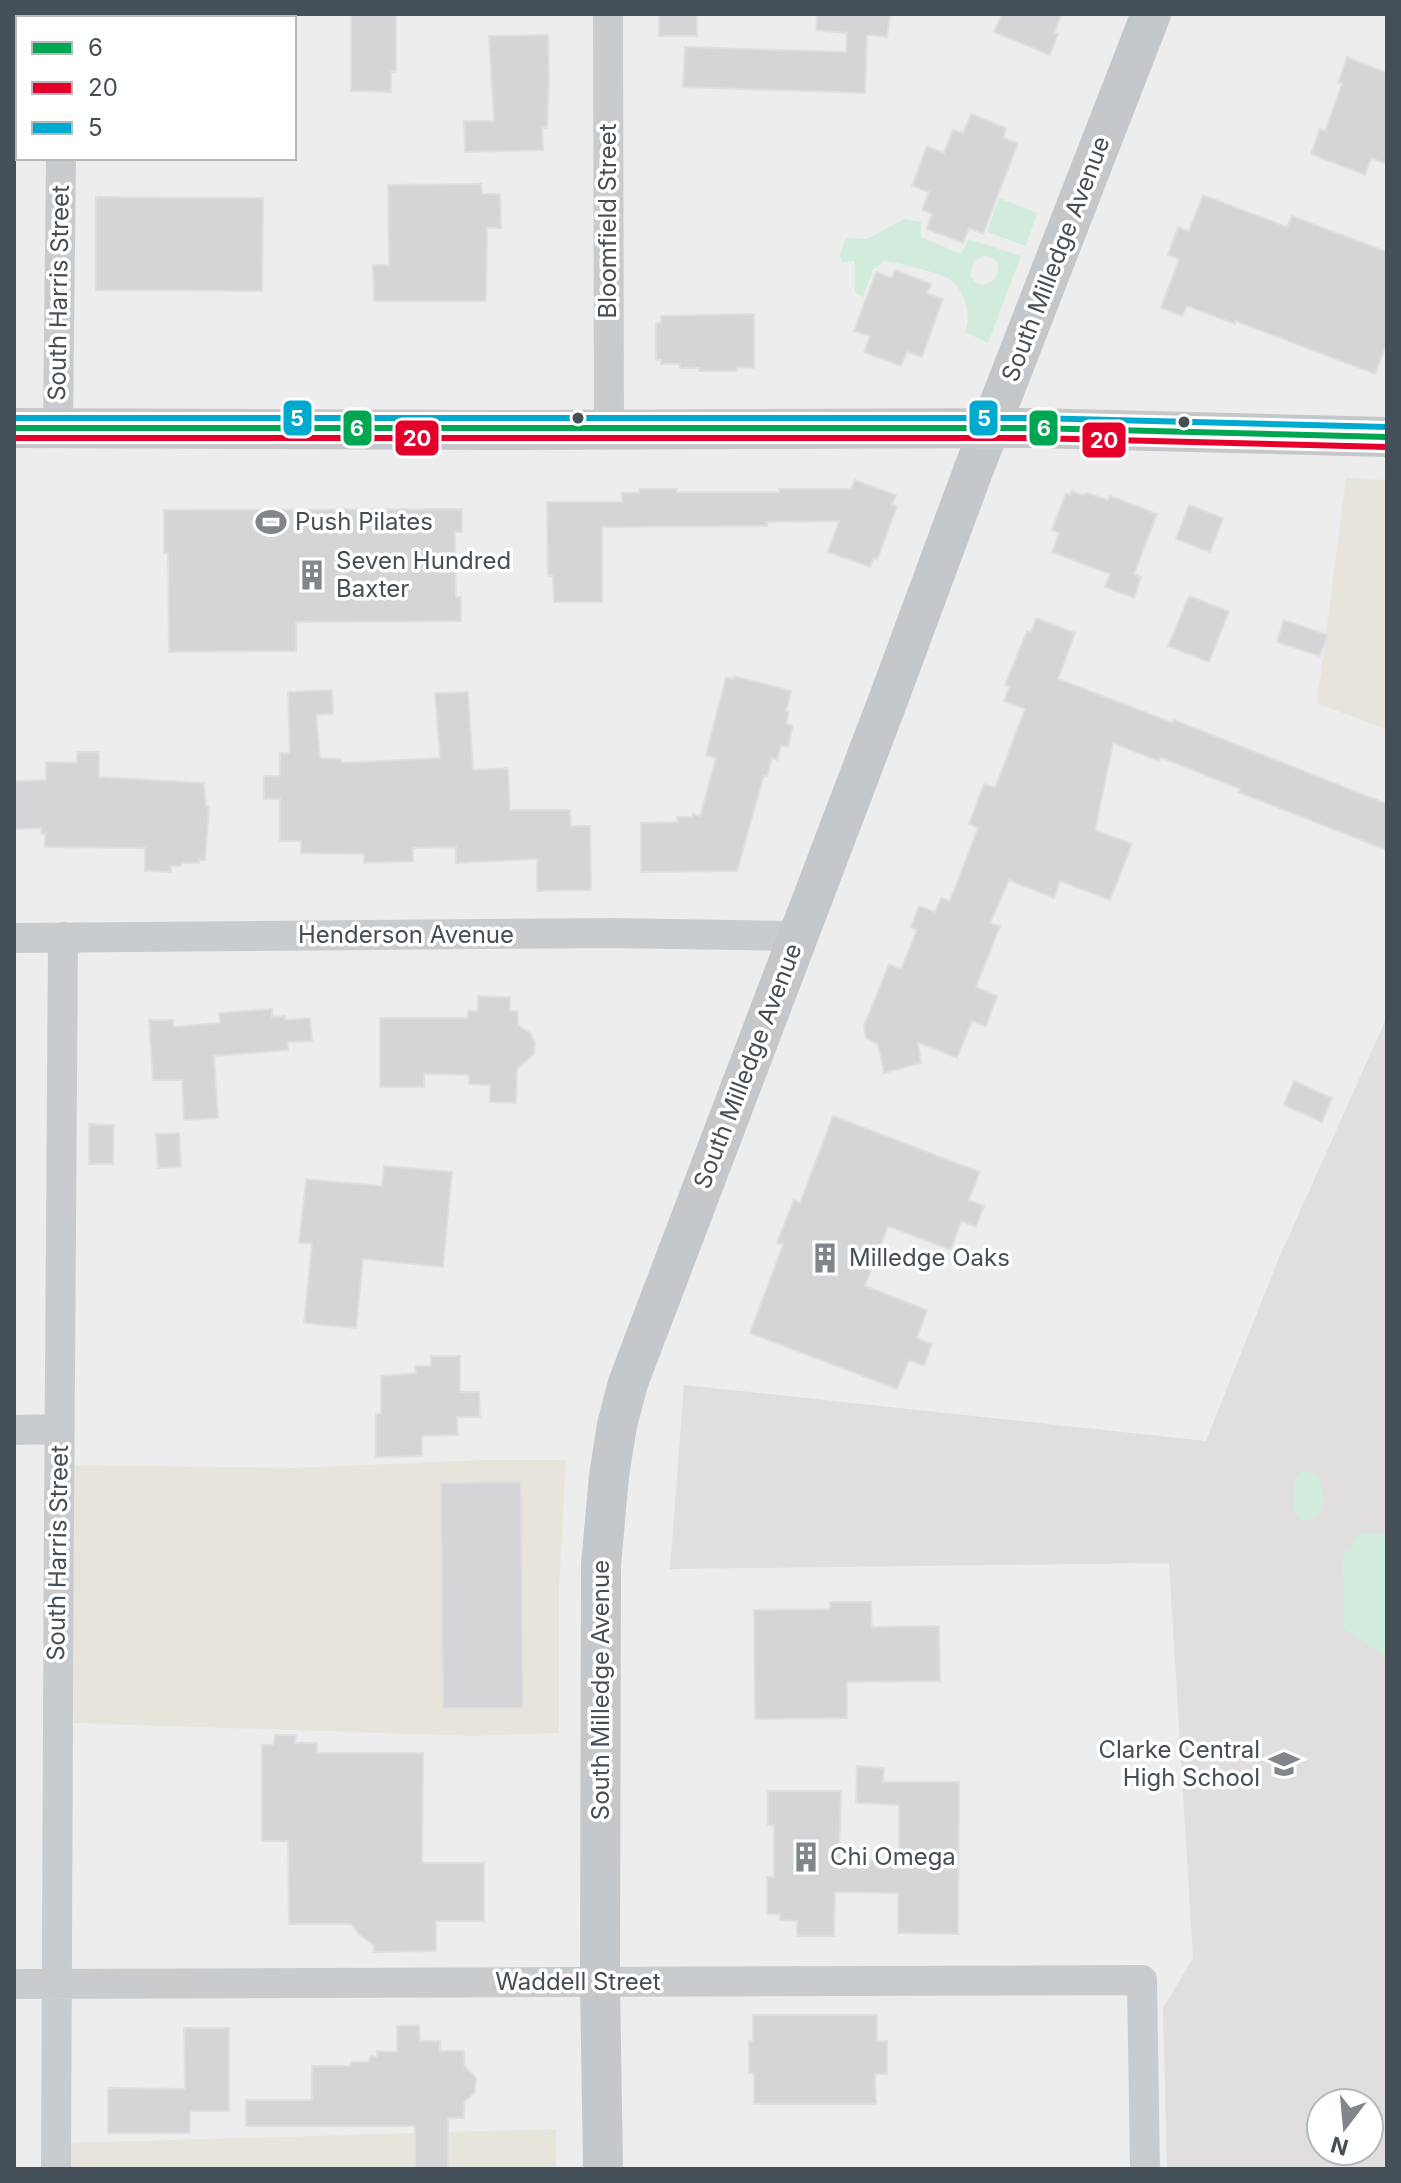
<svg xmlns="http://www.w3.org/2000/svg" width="1401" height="2183" viewBox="0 0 1401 2183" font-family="Inter,sans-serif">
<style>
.commercial{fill:#e7e4dc}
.education{fill:#e0dede;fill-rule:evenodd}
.green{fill:#d1ecdc;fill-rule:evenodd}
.building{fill:#d5d5d7;stroke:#dfdfe0;stroke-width:2}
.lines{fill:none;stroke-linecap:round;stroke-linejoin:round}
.minor{stroke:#c9ccce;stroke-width:30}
.major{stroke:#c4c8cb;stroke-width:40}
.bus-1-casing{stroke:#fff;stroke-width:12}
.bus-2-casing{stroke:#fff;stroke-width:12}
.bus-3-casing{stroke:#fff;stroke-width:12}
.bus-1{stroke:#00a651;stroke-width:6}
.bus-2{stroke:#e4002b;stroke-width:6}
.bus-3{stroke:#00a9ce;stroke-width:6}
.bus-dot{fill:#454f58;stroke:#fff;stroke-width:3}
.labels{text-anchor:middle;stroke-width:7;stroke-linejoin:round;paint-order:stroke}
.street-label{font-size:24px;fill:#454f58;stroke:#fff}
.poi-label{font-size:24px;fill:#454f58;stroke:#fff;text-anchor:start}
.line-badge{stroke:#fff;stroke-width:3}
.badge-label{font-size:22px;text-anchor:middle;font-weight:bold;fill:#fff}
</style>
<rect width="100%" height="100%" fill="#eeeded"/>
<path class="commercial" d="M1346,478L1387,480V730L1317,703Z
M482,1460H566L559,1587V1733L473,1736L74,1723L71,1465L294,1468Z
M556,2129V2169H68V2143Z"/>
<path class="education" d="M1387,1017V2169H1167L1163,2008L1193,1958L1169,1563L670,1569L684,1385L1206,1441L1279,1258ZM1321,2103H1369V2151H1321Z"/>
<path class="green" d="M999,198L1037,213L1026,246L987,232Z
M904,219L921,222V237L961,254L969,239L1021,256L988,343L965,332C972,316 965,291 951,280C941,273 897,262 884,261L873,270L863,297L855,292V261L842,262L839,256L846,238L867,239ZM983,256C1016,255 988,305 970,276L974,261Z
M1301,1471C1320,1471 1322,1485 1324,1501L1318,1515L1303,1522L1293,1510L1295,1478Z
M1387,1533V1658L1344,1629L1343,1557L1359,1534Z"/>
<path class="building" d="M351,14H396V72H391V92L351,91Z
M659,14H697V36H659Z
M817,14H890L887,37L867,35L865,93L683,87L685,47L846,52L847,33L816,30Z
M1002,14H1062L1054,33L1058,34L1050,55L994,32Z
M548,35L549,77L547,128L542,127L543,150L465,152L464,121H494L489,36Z
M1347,57L1387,73V164L1371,158L1365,175L1311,154L1320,129L1325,131L1342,84L1338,83Z
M971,114L1006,128L1003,138L1018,143L983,234L969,228L963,243L927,229L932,214L922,210L929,192L912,186L927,146L944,153L953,130L963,133Z
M481,184L482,194H500L501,228H487L486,301H374L373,265H389L388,185Z
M1203,195L1287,227L1292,216L1387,252V343L1375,374L1236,321L1235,324L1187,306L1182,316L1161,308L1179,259L1168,255L1178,227L1189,231Z
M96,197L263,198L262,291L96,290Z
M895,270L931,284L927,293L943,299L922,357L907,352L901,366L864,352L870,336L854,331L876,272L892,278Z
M754,314V368L737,367V371H699V368H680V364H661V360H656V323H661V316Z
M855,480L896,495L892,505L897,506L877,560L874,558L870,567L828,552L839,521L766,522L767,526L602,527V602H554L553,576H548L547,502H622V493H639V489H677V492H779V489H851Z
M1072,491L1082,495L1087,493L1108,500L1110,496L1157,514L1134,574L1141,577L1134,598L1105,587L1110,574L1052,552L1059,533L1052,530L1066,493L1070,495Z
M1189,505L1223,518L1210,552L1176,539Z
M462,509V532H455L456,597H461V621L296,622V651L169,652L168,553H164V510Z
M1189,596L1229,611L1209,662L1168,646Z
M1036,618L1075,633L1058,679L1173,723L1174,720L1387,804V850L1238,792L1240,789L1160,757L1159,761L1113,743L1095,830L1132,844L1110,900L1060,881L1054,898L1009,880L990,923L1000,926L976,987L997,996L986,1026L972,1021L957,1058L918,1042L921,1063L884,1073L878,1045L866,1038L864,1026L889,964L901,969L917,930L911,927L919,906L935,912L941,898L950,901L978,828L969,824L984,784L995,788L1025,709L1004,701L1010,686L1005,685L1027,631L1031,632Z
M1284,620L1328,635L1320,656L1277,642Z
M734,676L791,691L786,711L789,712L786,724L793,726L788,747L781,745L777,760L772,758L767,776L764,775L737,871L641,872V823L678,822L677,817H692L693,814L700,816L716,758L706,755L726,677L733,679Z
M332,690L333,714L316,715L320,758L341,759V763L440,758L435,693L468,692L473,770L508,768L510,810H570L571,826H590L591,890L537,891V859L456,863V847L413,848V861L364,863V854L301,853V841H280V799H264V776H280V753H290L288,692Z
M77,752H99V777L204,783L206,806H209L205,860H199V863H182L181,866H171V872L145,871V848L45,847V834H41V828L14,829V781L46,780V762L77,763Z
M478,996L510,997V1011H518V1025L530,1033L535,1042L534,1054L517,1069L516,1103L490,1102V1085L469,1084V1075L424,1074V1087H380V1018H468V1011H478Z
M272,1009V1017L285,1016V1020L310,1018L312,1041L287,1042L288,1050L214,1056L218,1118L184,1120L182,1080H153L149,1020H173V1027L220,1023L219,1013Z
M1294,1081L1332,1098L1322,1122L1284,1105Z
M833,1116L980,1172L969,1200L984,1206L976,1227L961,1221L951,1250L888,1226L865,1286L927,1310L917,1338L932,1344L924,1366L909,1360L897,1389L750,1333L783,1245L777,1243L786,1220L794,1200L800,1203Z
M89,1124L114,1125L113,1164H89Z
M179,1133L181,1167L158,1168L156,1134Z
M384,1166L452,1172L443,1267L363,1259L356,1328L304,1323L312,1244L299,1243L306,1179L382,1186Z
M431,1356H460V1392H479L480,1417H457L458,1435L422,1436V1456L376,1457V1414H381V1376L416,1373L415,1366H431Z
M521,1482L523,1708H443L441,1483Z
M830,1602H871L872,1627L939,1626L940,1681L847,1682V1718L755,1719L754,1610L830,1609Z
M275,1735H296L295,1743H317V1753H423L422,1863H484V1921H436V1951L374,1952V1945L359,1934L351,1924H289L288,1841H262V1745H274Z
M857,1766L884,1768L883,1782H959L958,1934L898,1933V1893L835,1892L834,1936H797V1921L780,1920V1914H767V1877H774V1825H768V1791H841L839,1860L899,1861V1805L856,1803Z
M753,2015H877V2041H887V2074H875L876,2104H754V2073H749V2041H753Z
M419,2025L420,2041H440V2051H464V2065L476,2078L475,2092L464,2102V2118H448V2169H415V2126H246V2100H312V2066H351V2062H369L370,2056L377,2057V2051L397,2052V2026Z
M184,2028H229V2111H190V2133H108V2088L185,2089Z"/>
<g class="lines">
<path class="minor" d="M62,14V18
M608,14L609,429
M58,428L61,158
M14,938L612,933L798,936
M14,1430L60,1429
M14,1984L1142,1980L1145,2169
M56,2169C57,1758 60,1348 63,937"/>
<path class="major" d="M14,428L496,430L1033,428L1387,437
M603,2169L600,1982L601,1565L609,1476L617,1425L628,1383L890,695L973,471L1151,14"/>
<g class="bus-1-casing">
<path id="bus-1" d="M14,428H1033L1387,437"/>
</g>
<g class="bus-2-casing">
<path id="bus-2" d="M14,438H1033L1387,447"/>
</g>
<g class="bus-3-casing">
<path id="bus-3" d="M14,418H1033L1387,427"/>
</g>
<use href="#bus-1" class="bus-1"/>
<use href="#bus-2" class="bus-2"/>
<use href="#bus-3" class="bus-3"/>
</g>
<defs>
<g id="stadium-bare" transform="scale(2.4)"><path d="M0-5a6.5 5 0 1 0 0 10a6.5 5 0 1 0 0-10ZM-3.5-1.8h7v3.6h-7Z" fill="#80868c" stroke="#fff" stroke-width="2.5" paint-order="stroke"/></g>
<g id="building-bare" transform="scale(2.4)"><path d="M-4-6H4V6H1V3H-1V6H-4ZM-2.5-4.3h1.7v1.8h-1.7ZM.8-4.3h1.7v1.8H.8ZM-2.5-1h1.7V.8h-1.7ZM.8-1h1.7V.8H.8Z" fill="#80868c" stroke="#fff" stroke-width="2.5" paint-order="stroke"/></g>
<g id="school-bare" transform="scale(2.4)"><path d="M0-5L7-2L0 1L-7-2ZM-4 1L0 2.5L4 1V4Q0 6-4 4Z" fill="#80868c" stroke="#fff" stroke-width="2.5" paint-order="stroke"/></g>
</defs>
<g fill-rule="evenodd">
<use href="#stadium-bare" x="271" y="522"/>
<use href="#building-bare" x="312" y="575"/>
<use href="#building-bare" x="825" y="1258"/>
<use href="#school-bare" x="1284" y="1764"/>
<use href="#building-bare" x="806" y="1857"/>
</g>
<g class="bus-dot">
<circle cx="578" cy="418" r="7"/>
<circle cx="1184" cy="422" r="7"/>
</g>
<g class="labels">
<g class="street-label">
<text transform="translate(608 221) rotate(-90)" y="8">Bloomfield Street</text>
<text transform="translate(1056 259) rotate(-69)" y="8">South Milledge Avenue</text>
<text transform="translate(59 293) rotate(-89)" y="8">South Harris Street</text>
<text x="406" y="943">Henderson Avenue</text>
<text transform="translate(748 1066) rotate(-69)" y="8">South Milledge Avenue</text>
<text transform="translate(58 1553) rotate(-89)" y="8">South Harris Street</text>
<text transform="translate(601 1690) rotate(-90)" y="8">South Milledge Avenue</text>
<text x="578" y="1990">Waddell Street</text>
</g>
<g class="poi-label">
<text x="295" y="530">Push Pilates</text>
<text x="336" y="569">Seven Hundred<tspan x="336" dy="28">Baxter</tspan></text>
<text x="849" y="1266">Milledge Oaks</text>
<text x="1260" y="1758" text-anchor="end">Clarke Central<tspan x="1260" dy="28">High School</tspan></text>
<text x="830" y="1865">Chi Omega</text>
</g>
</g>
<g class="line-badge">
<rect x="282" y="399" width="31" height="38" rx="8" fill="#00a9ce"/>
<rect x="968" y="399" width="31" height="38" rx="8" fill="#00a9ce"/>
<rect x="342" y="409" width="31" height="38" rx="8" fill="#00a651"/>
<rect x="1028" y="409" width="31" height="38" rx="8" fill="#00a651"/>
<rect x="394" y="419" width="46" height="38" rx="8" fill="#e4002b"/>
<rect x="1081" y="421" width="46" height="38" rx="8" fill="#e4002b"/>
</g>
<g class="badge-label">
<text x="297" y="426">5</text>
<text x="984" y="426">5</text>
<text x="357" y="436">6</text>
<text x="1044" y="436">6</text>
<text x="417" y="446">20</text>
<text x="1104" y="448">20</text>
</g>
<rect width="1401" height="2183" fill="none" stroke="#454f58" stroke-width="32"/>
<rect x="16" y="16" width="280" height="144" fill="#ffffff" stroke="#b5b9bc" stroke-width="2"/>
<rect x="32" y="42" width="40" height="12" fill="#00a651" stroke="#b5b9bc" stroke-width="2"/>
<text x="88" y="56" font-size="24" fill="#454f58">6</text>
<rect x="32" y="82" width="40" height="12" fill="#e4002b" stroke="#b5b9bc" stroke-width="2"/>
<text x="88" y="96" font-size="24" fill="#454f58">20</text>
<rect x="32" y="122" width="40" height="12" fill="#00a9ce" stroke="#b5b9bc" stroke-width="2"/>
<text x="88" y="136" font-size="24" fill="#454f58">5</text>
<g transform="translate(1345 2127) rotate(196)"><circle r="38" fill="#ffffff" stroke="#b5b9bc" stroke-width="2"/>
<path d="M0-6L14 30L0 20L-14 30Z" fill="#80868c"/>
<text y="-12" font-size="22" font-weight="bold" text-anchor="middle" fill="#454f58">N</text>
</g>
</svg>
